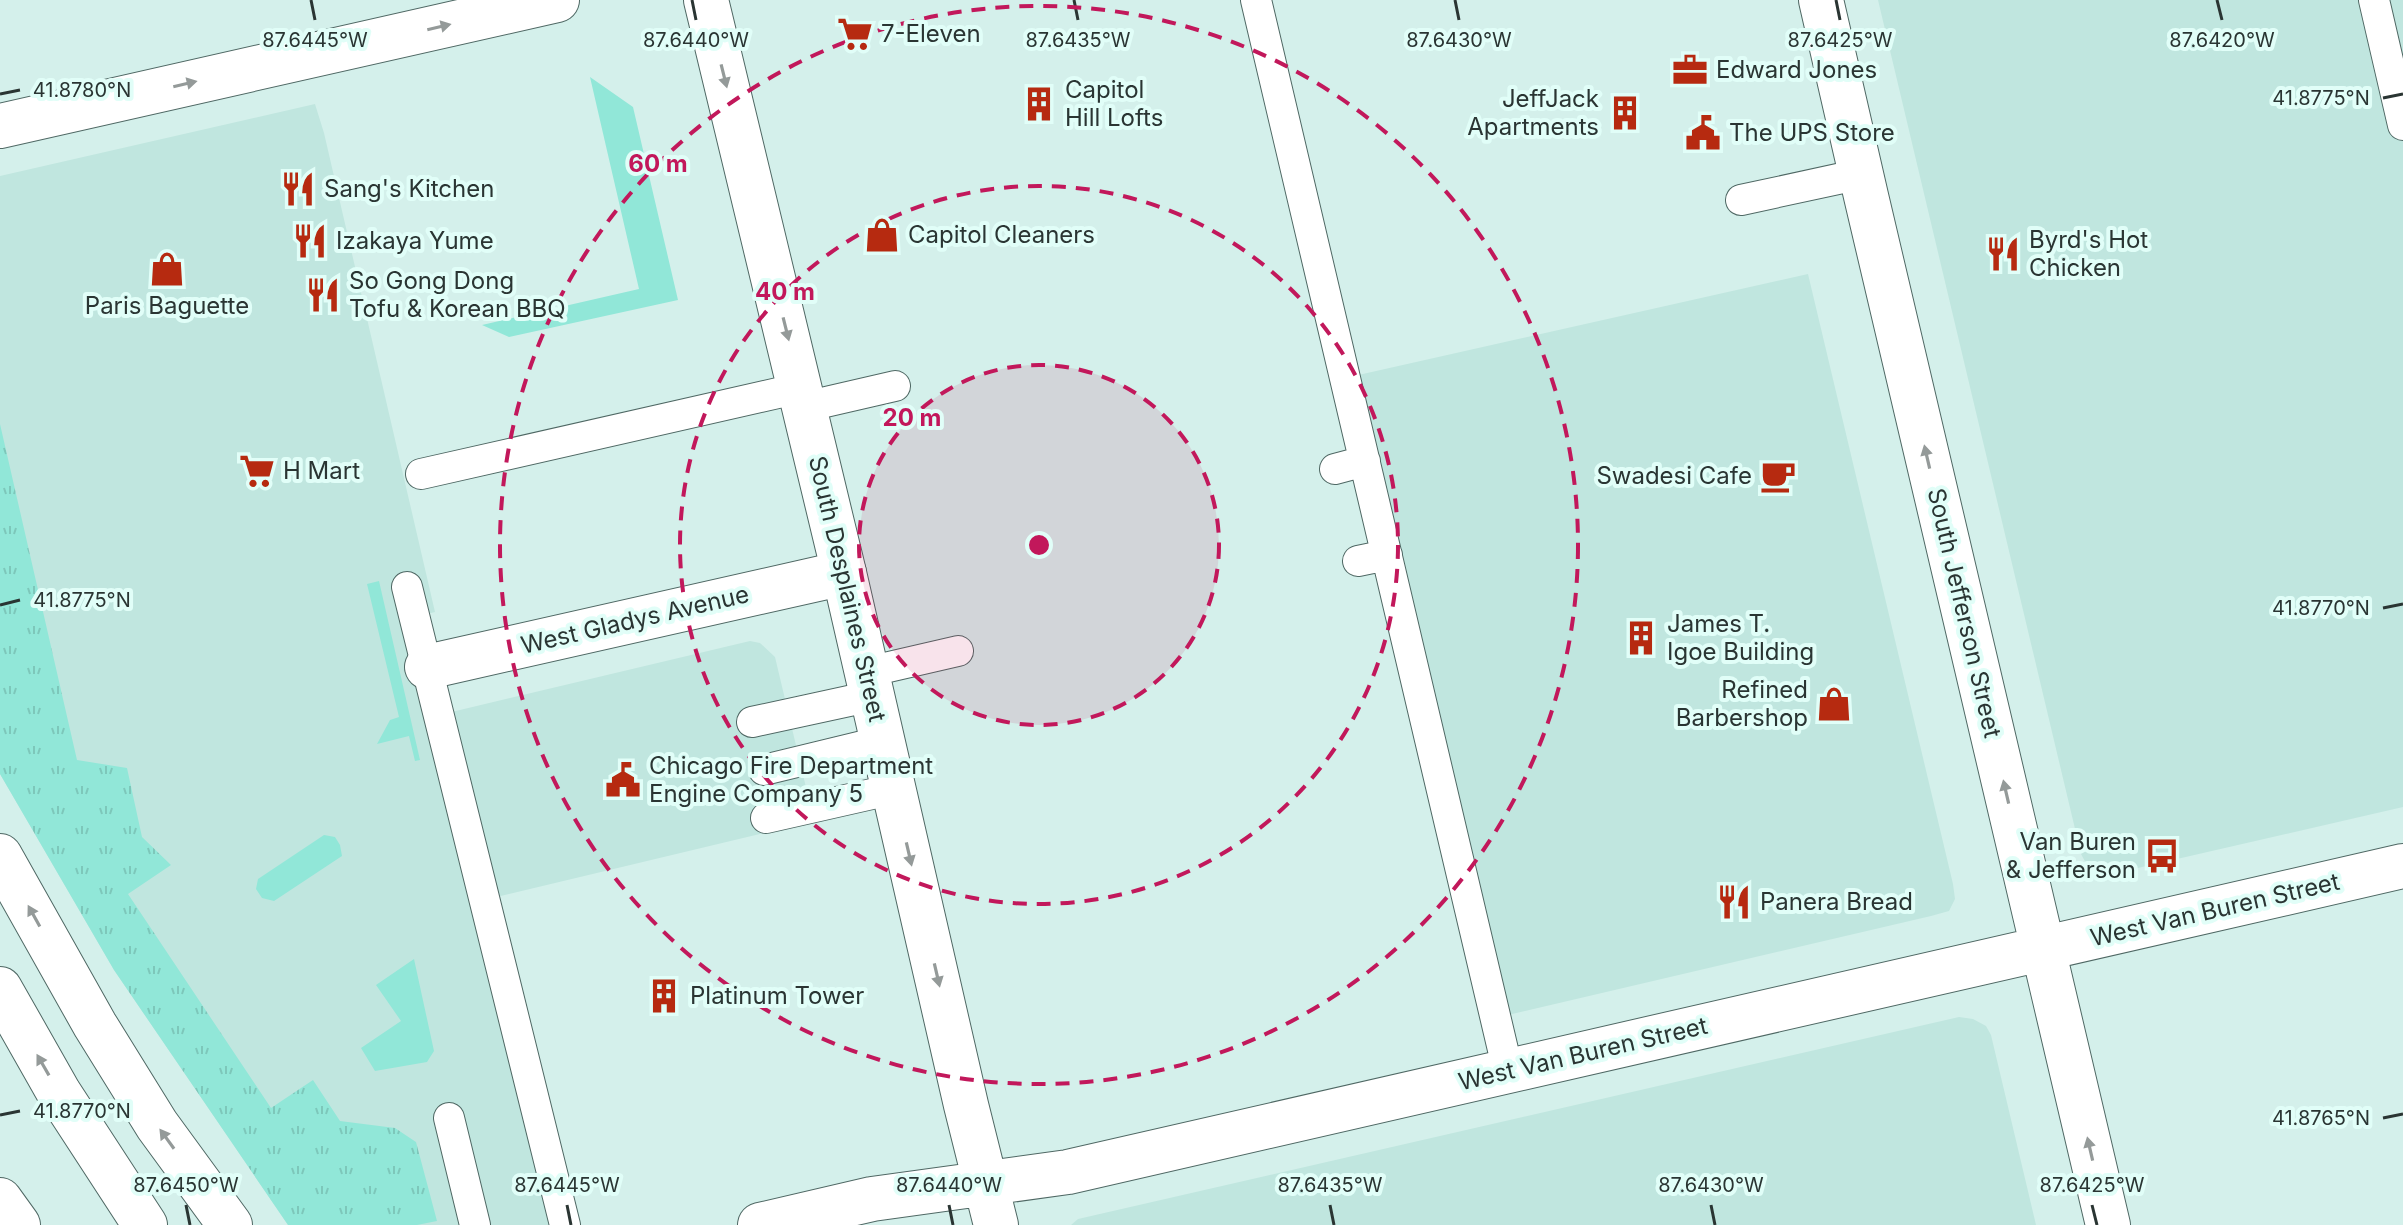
<svg xmlns="http://www.w3.org/2000/svg" width="2403" height="1225" viewBox="0 0 2403 1225" font-family="Inter,sans-serif">
<style>
.built{fill:#c0e6df}
.grass{fill:url(#grass-tufts)}
.garden{fill:#91e7d8}
.lines{fill:none;stroke-linecap:round;stroke-linejoin:round}
.service-casing{stroke:#4f6864;stroke-width:32}
.minor-casing{stroke:#4f6864;stroke-width:46}
.secondary-casing{stroke:#4f6864;stroke-width:46}
.motorway-casing{stroke:#4f6864;stroke-width:46}
.service{stroke:#fff;stroke-width:30}
.minor{stroke:#fff;stroke-width:44}
.secondary{stroke:#fff;stroke-width:44}
.motorway{stroke:#fff;stroke-width:44}
.oneway{fill:#949a99}
.ticks{fill:none;stroke:#2a3533;stroke-width:3}
.ring{fill:none;stroke:#c2185b;stroke-width:4;stroke-dasharray:14 10}
.labels{text-anchor:middle;stroke-width:8;stroke-linejoin:round;paint-order:stroke}
.poi-label{font-size:24px;fill:#2a3533;stroke:#e1fef8;text-anchor:start}
.street-label{font-size:24px;fill:#2a3533;stroke:#e1fef8}
.ticks-label{font-size:20px;text-anchor:middle;fill:#2a3533;stroke:#e1fef8;stroke-width:8;stroke-linejoin:round;paint-order:stroke}
.centre{fill:#c2185b;stroke:#e1fef8;stroke-width:4}
.ring-label{font-size:24px;text-anchor:middle;font-weight:bold;fill:#c2185b;stroke:#e1fef8;stroke-width:8;stroke-linejoin:round;paint-order:stroke}
</style>
<defs>
<pattern id="grass-tufts" width="24" height="20" patternUnits="userSpaceOnUse" patternTransform="scale(2)"><rect width="24" height="20" fill="#91e7d8"/><path d="M3 7l-1-3M5 7V3M7 7l1-3M15 17l-1-3M17 17v-4M19 17l1-3" fill="none" stroke="#7dc7ba"/></pattern>
</defs>
<rect width="100%" height="100%" fill="#d4f0eb"/>
<path class="built" d="M1878,0H2403V807L2116,873H2099L2088,867L2081,854Z
M315,104L324,133L435,612L415,617L439,715L750,641L760,643L775,657L814,821L484,900L564,1221L548,1225H288L114,970L0,774V176Z
M1808,274L1953,884L1955,899L1949,911L1931,916L1495,1018L1345,378Z
M1959,1017L1973,1019L1986,1026L1991,1035L2036,1225H1071L1078,1219Z"/>
<path class="grass" d="M0,424L77,760L127,768L142,837L171,865L128,894L271,1108L313,1080L340,1121L395,1128L416,1142L437,1221L417,1225H288L114,970L0,774Z"/>
<path class="garden" d="M590,77L633,107L678,300L509,337L482,325L639,289Z
M379,581L420,760L415,761L409,736L377,744L390,720L399,717L367,584Z
M324,835L335,837L340,845L342,856L274,901L262,898L256,889L258,879Z
M414,959L434,1051L427,1062L375,1071L361,1048L401,1021L376,985Z"/>
<g class="lines">
<g class="service-casing">
<path id="service" d="M1256,0L1508,1071
M2374,0L2403,125
M1741,200L1861,174
M804,407L895,386
M1335,469L1365,461
M421,474L800,388
M1358,561L1387,555
M407,587L565,1225
M867,672L958,651
M752,722L872,696
M764,770L883,741
M766,818L894,789
M449,1118L475,1225"/>
</g>
<g class="minor-casing">
<path id="minor" d="M427,667L844,573"/>
</g>
<g class="secondary-casing">
<path id="secondary" d="M706,0L844,573L966,1105L996,1225
M1821,0L1866,196L2108,1225
M0,126L557,0
M760,1225L872,1199L1068,1172L2403,866"/>
</g>
<g class="motorway-casing">
<path id="motorway" d="M0,856L95,1025L157,1125L230,1225
M0,989L59,1093L145,1225
M0,1200L18,1225"/>
</g>
<use href="#service" class="service"/>
<use href="#minor" class="minor"/>
<use href="#secondary" class="secondary"/>
<use href="#motorway" class="motorway"/>
</g>
<defs><path id="oneway-solid" d="M-6-.8H1V-3.2L6.5 0L1 3.2V.8H-6Z" transform="scale(2)"/></defs>
<g class="oneway">
<use href="#oneway-solid" transform="translate(439 27) rotate(-13)"/>
<use href="#oneway-solid" transform="translate(724 76) rotate(76)"/>
<use href="#oneway-solid" transform="translate(185 84) rotate(-13)"/>
<use href="#oneway-solid" transform="translate(786 329) rotate(76)"/>
<use href="#oneway-solid" transform="translate(1927 457) rotate(-103)"/>
<use href="#oneway-solid" transform="translate(2006 792) rotate(-103)"/>
<use href="#oneway-solid" transform="translate(909 854) rotate(77)"/>
<use href="#oneway-solid" transform="translate(34 916) rotate(-119)"/>
<use href="#oneway-solid" transform="translate(937 975) rotate(77)"/>
<use href="#oneway-solid" transform="translate(43 1065) rotate(-120)"/>
<use href="#oneway-solid" transform="translate(167 1139) rotate(-126)"/>
<use href="#oneway-solid" transform="translate(2090 1149) rotate(-103)"/>
</g>
<path class="ticks" d="M311,0L315,20M692,0L696,20M1074,0L1078,20M1455,0L1459,20M1836,0L1840,20M2217,0L2222,20M0,94L20,90M2383,98L2403,94M0,605L20,600M2383,608L2403,604M0,1115L20,1111M2383,1118L2403,1114M186,1205L190,1225M567,1205L571,1225M949,1205L953,1225M1330,1205L1334,1225M1711,1205L1715,1225M2092,1205L2097,1225"/>
<circle cx="1039" cy="545" r="180" fill="#c2185b" fill-opacity=".12"/>
<g class="ring">
<circle cx="1039" cy="545" r="180"/>
<circle cx="1039" cy="545" r="359"/>
<circle cx="1039" cy="545" r="539"/>
</g>
<defs>
<g id="supermarket-bare" transform="scale(2.76)"><path d="M-6-5.5h2.5l.6 2H6L4.5 2H-2.5L-4.4-4H-6ZM-1.5 3.2a1.3 1.3 0 1 0 .1 0ZM3 3.2a1.3 1.3 0 1 0 .1 0Z" fill="#b62a10" stroke="#e1fef8" stroke-width="2.5" paint-order="stroke"/></g>
<g id="office-bare" transform="scale(2.76)"><path d="M-6-3h4V-5.5h4V-3h4V5H-6ZM-1-4.5V-3h2v-1.5ZM-6 0V1H6V0Z" fill="#b62a10" stroke="#e1fef8" stroke-width="2.5" paint-order="stroke"/></g>
<g id="building-bare" transform="scale(2.76)"><path d="M-4-6H4V6H1V3H-1V6H-4ZM-2.5-4.3h1.7v1.8h-1.7ZM.8-4.3h1.7v1.8H.8ZM-2.5-1h1.7V.8h-1.7ZM.8-1h1.7V.8H.8Z" fill="#b62a10" stroke="#e1fef8" stroke-width="2.5" paint-order="stroke"/></g>
<g id="civic-bare" transform="scale(2.76)"><path d="M-.6-6.5H3V-4.5H.6V-3L4-1V1h2V6H-6V1h2V-1L-.6-3ZM-1.2 2.5V6h2.4V2.5Z" fill="#b62a10" stroke="#e1fef8" stroke-width="2.5" paint-order="stroke"/></g>
<g id="restaurant-bare" transform="scale(2.76)"><path d="M-5-6h1v4h1v-4h1v4h1v-4h1v5L-1.5 .5V6h-2V.5L-5-1ZM5-6V6H3V1.5H1.5Q1.5-4 5-6Z" fill="#b62a10" stroke="#e1fef8" stroke-width="2.5" paint-order="stroke"/></g>
<g id="shop-bare" transform="scale(2.76)"><path d="M-5-2.5h2.3a2.7 3.5 0 0 1 5.4 0H5L5.5 6h-11ZM-1.5-2.5h3a1.5 2.3 0 0 0-3 0Z" fill="#b62a10" stroke="#e1fef8" stroke-width="2.5" paint-order="stroke"/></g>
<g id="cafe-bare" transform="scale(2.76)"><path d="M-5.5-4.5H6V0H3Q3 3.5 0 3.5H-2.5Q-5.5 3.5-5.5 0ZM3-3.2v2h1.7v-2ZM-6 4.5H4V6H-6Z" fill="#b62a10" stroke="#e1fef8" stroke-width="2.5" paint-order="stroke"/></g>
<g id="bus-bare" transform="scale(2.76)"><path d="M-5-6H5V4H4V6H2V4H-2V6H-4V4H-5ZM-3.5-4V0h7V-4ZM-3.5 1.2v1.5H-2V1.2ZM2 1.2v1.5H3.5V1.2Z" fill="#b62a10" stroke="#e1fef8" stroke-width="2.5" paint-order="stroke"/></g>
</defs>
<g fill-rule="evenodd">
<use href="#supermarket-bare" x="855" y="34"/>
<use href="#office-bare" x="1690" y="70"/>
<use href="#building-bare" x="1039" y="104"/>
<use href="#building-bare" x="1625" y="113"/>
<use href="#civic-bare" x="1703" y="133"/>
<use href="#restaurant-bare" x="298" y="189"/>
<use href="#shop-bare" x="882" y="235"/>
<use href="#restaurant-bare" x="310" y="241"/>
<use href="#restaurant-bare" x="2003" y="254"/>
<use href="#shop-bare" x="167" y="269"/>
<use href="#restaurant-bare" x="323" y="295"/>
<use href="#supermarket-bare" x="257" y="471"/>
<use href="#cafe-bare" x="1778" y="476"/>
<use href="#building-bare" x="1641" y="638"/>
<use href="#shop-bare" x="1834" y="704"/>
<use href="#civic-bare" x="623" y="780"/>
<use href="#bus-bare" x="2162" y="856"/>
<use href="#restaurant-bare" x="1734" y="902"/>
<use href="#building-bare" x="664" y="996"/>
</g>
<g class="labels">
<g class="poi-label">
<text x="881" y="42">7-Eleven</text>
<text x="1716" y="78">Edward Jones</text>
<text x="1065" y="98">Capitol<tspan x="1065" dy="28">Hill Lofts</tspan></text>
<text x="1599" y="107" text-anchor="end">JeffJack<tspan x="1599" dy="28">Apartments</tspan></text>
<text x="1729" y="141">The UPS Store</text>
<text x="324" y="197">Sang's Kitchen</text>
<text x="908" y="243">Capitol Cleaners</text>
<text x="2029" y="248">Byrd's Hot<tspan x="2029" dy="28">Chicken</tspan></text>
<text x="336" y="249">Izakaya Yume</text>
<text x="349" y="289">So Gong Dong<tspan x="349" dy="28">Tofu &amp; Korean BBQ</tspan></text>
<text x="167" y="314" text-anchor="middle">Paris Baguette</text>
<text x="283" y="479">H Mart</text>
<text x="1752" y="484" text-anchor="end">Swadesi Cafe</text>
<text x="1667" y="632">James T.<tspan x="1667" dy="28">Igoe Building</tspan></text>
<text x="1808" y="698" text-anchor="end">Refined<tspan x="1808" dy="28">Barbershop</tspan></text>
<text x="649" y="774">Chicago Fire Department<tspan x="649" dy="28">Engine Company 5</tspan></text>
<text x="2136" y="850" text-anchor="end">Van Buren<tspan x="2136" dy="28">&amp; Jefferson</tspan></text>
<text x="1760" y="910">Panera Bread</text>
<text x="690" y="1004">Platinum Tower</text>
</g>
<g class="street-label">
<text transform="translate(847 589) rotate(77)" y="8">South Desplaines Street</text>
<text transform="translate(1964 613) rotate(77)" y="8">South Jefferson Street</text>
<text transform="translate(635 620) rotate(-13)" y="8">West Gladys Avenue</text>
<text transform="translate(2215 910) rotate(-13)" y="8">West Van Buren Street</text>
<text transform="translate(1583 1054) rotate(-13)" y="8">West Van Buren Street</text>
</g>
</g>
<g class="ticks-label">
<text x="315" y="47">87.6445°W</text>
<text x="696" y="47">87.6440°W</text>
<text x="1078" y="47">87.6435°W</text>
<text x="1459" y="47">87.6430°W</text>
<text x="1840" y="47">87.6425°W</text>
<text x="2222" y="47">87.6420°W</text>
<text x="82" y="97">41.8780°N</text>
<text x="2321" y="105">41.8775°N</text>
<text x="82" y="607">41.8775°N</text>
<text x="2321" y="615">41.8770°N</text>
<text x="82" y="1118">41.8770°N</text>
<text x="2321" y="1125">41.8765°N</text>
<text x="186" y="1192">87.6450°W</text>
<text x="567" y="1192">87.6445°W</text>
<text x="949" y="1192">87.6440°W</text>
<text x="1330" y="1192">87.6435°W</text>
<text x="1711" y="1192">87.6430°W</text>
<text x="2092" y="1192">87.6425°W</text>
</g>
<circle cx="1039" cy="545" r="12" class="centre"/>
<g class="ring-label">
<text x="658" y="172">60 m</text>
<text x="785" y="300">40 m</text>
<text x="912" y="426">20 m</text>
</g>
</svg>
